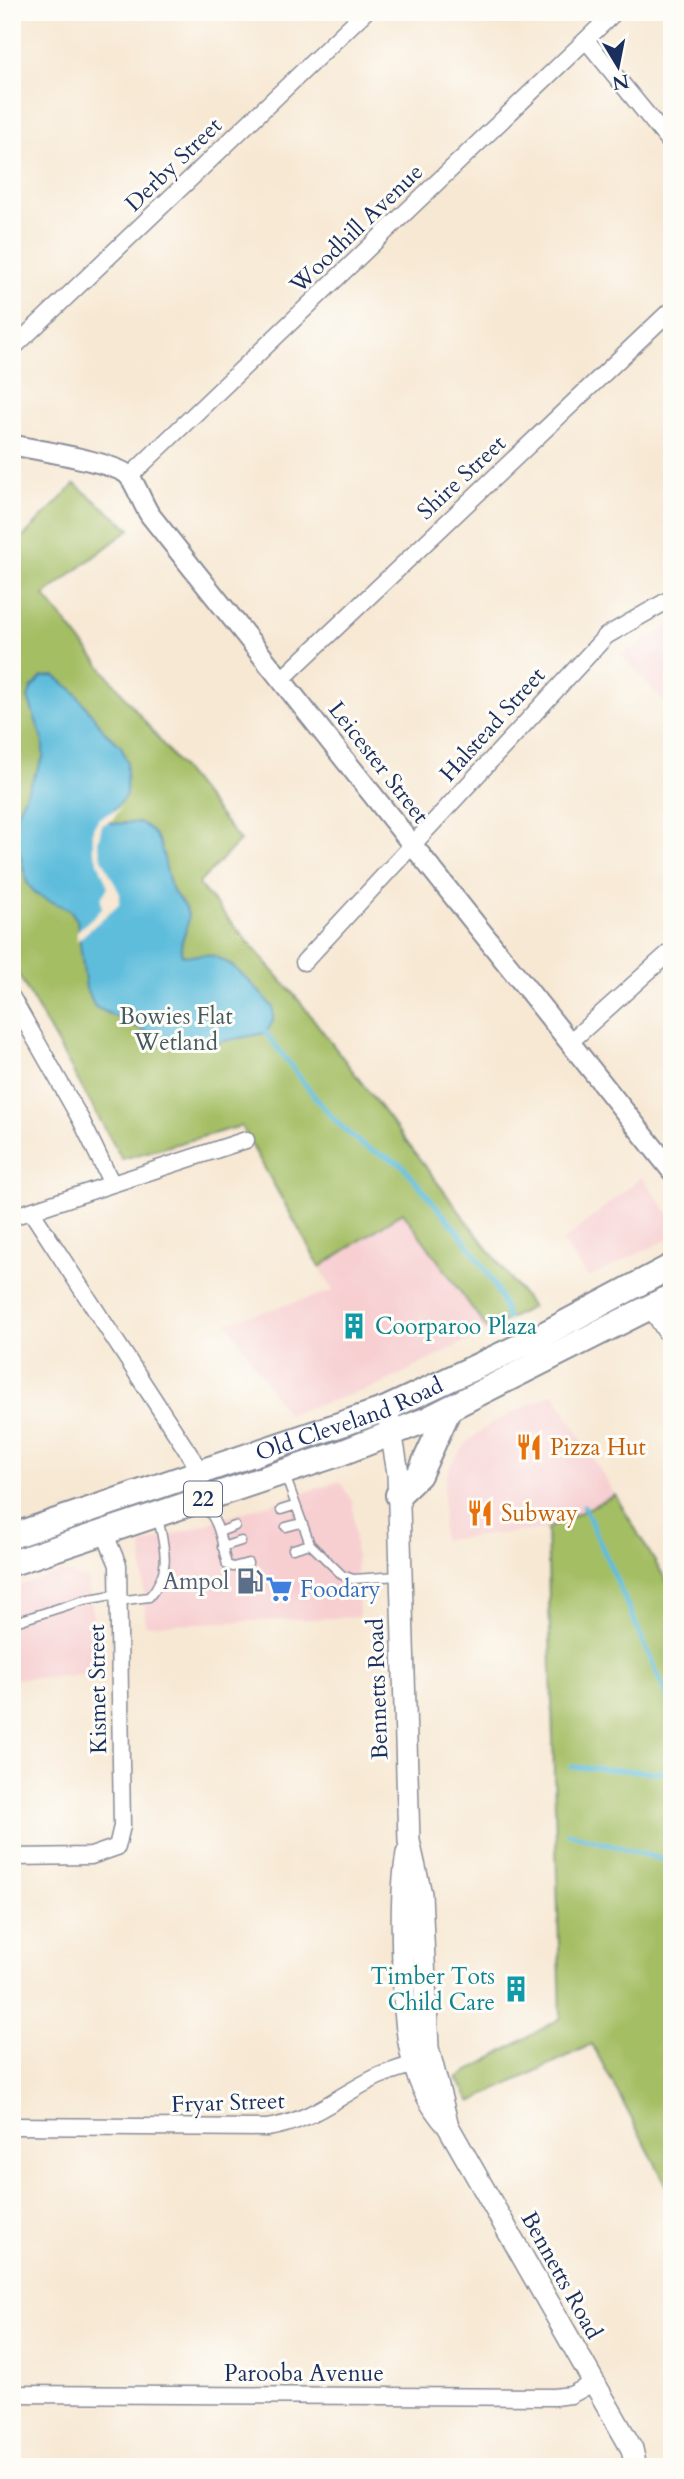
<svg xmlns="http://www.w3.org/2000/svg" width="684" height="2479" viewBox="0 0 684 2479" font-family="Cardo,serif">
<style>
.built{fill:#f7cfd1}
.green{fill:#a4be64;stroke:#607661;stroke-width:2}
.water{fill:#5ebddc;stroke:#3c769d;stroke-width:2}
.pier{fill:#f7e8d3}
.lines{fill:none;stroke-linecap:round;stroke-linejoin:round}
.stream{stroke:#5ebddc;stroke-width:5}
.service-casing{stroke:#898c98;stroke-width:11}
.minor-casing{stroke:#898c98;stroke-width:19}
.tertiary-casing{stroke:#898c98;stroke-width:23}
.secondary-casing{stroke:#898c98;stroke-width:24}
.trunk-casing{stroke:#898c98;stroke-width:28}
.service{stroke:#fff;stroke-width:8}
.minor{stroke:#fff;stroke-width:16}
.tertiary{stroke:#fff;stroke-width:19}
.secondary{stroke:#fff;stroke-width:21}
.trunk{stroke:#fff;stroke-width:24}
.labels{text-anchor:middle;stroke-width:6;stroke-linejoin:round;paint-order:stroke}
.shield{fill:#fdfcf7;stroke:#5f6c8c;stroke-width:2}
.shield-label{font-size:21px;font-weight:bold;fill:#1b2f5e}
.street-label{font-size:23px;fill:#1b2f5e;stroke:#fdfcf7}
.park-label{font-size:23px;fill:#445a60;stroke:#fdfcf7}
.culture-label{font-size:23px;fill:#0d838f;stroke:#fdfcf7;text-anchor:start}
.food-label{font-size:23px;fill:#c56008;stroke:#fdfcf7;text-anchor:start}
.service-label{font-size:23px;fill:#4e5e75;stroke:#fdfcf7;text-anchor:end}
.shop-label{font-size:23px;fill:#366cbe;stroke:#fdfcf7;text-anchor:start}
</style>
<rect width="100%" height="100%" fill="#fdfcf7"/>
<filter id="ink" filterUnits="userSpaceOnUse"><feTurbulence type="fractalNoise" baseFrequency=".0143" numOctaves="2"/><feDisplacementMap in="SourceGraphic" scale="14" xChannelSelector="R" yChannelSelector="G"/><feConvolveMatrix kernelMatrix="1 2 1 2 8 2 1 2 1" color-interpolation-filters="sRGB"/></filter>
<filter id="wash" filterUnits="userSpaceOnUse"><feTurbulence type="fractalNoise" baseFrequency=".00686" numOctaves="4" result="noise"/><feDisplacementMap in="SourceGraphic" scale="28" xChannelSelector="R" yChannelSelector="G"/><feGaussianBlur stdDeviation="1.57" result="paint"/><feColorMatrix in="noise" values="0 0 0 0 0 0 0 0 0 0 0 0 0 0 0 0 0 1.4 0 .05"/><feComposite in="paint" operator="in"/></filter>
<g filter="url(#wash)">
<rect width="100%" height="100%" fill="#f7e8d3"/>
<path class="built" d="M672,625V710L621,655Z
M642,1176L672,1218V1237L589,1278L562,1242Z
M403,1212L488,1330L380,1385L287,1415L227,1322L333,1291L320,1267Z
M554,1393L615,1495L547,1529L442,1540L444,1486L451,1464L468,1441L490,1424Z
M340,1481L353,1503L359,1617L145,1625L142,1545Z
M60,1572L88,1579L101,1674L12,1679V1588Z"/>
<path class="green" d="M75,484L130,529L44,595L240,841L198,884L301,1003L532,1307L488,1330L403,1212L320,1267L241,1126L122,1159L12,963V548Z
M615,1495L672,1590V2195L592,2044L471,2102L457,2078L561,2018L547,1529Z"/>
<path class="water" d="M55,676L74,691L106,733L121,746L127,762L126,795L106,821C120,828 135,817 147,827C168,843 162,869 173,891C178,900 189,907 188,919C188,932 178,941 182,955C191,957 200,954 209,955C233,959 257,990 273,1007V1021L266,1033L197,1046L164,1040L95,1007L86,989L77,920L70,910L37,895L27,883L14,829L16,814L43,758V741L28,698L31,689L42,677Z"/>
<path class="pier" d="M121,807L112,820L102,825L98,842L101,856L120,894L119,904L77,941V931L102,909L101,898L108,887L93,849V828L99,818Z"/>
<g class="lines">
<path class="stream" d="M266,1033C296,1071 323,1114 361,1144C374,1154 390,1155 404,1167C436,1208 497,1268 507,1319
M584,1506L672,1707
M571,1767L672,1773
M568,1833L672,1862"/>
</g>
</g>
<g filter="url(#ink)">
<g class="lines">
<g class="service-casing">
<path id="service" d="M285,1475L310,1544L342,1575L353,1579L399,1576
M200,1504C220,1517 221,1543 227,1565L233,1567L248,1563
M281,1510L294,1506
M286,1527L301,1523
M219,1532L235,1526
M222,1547L241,1541
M293,1549L310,1544
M118,1601L149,1597C172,1571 165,1549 158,1518
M12,1623L84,1600L118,1594"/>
</g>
<g class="minor-casing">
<path id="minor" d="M586,40L672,145
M12,349L365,12
M129,477L615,12
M282,679L672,309
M304,962L606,636L672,598
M12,998L81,1120L111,1182
M570,1042L672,950
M31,1211L201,1472
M12,1217L246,1140
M650,1307L672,1342
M12,1857L91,1856L117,1847L122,1826L118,1565L104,1532
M12,2126L267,2128C313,2121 338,2095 379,2076C394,2070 410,2065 425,2062
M12,2394L554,2397L571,2395L593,2383"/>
</g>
<g class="tertiary-casing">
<path id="tertiary" d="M12,445C34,449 117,463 129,476C137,486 142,503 150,515L672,1171"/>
</g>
<g class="secondary-casing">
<path id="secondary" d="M389,1419L398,1473L409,1841L421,1894L428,2048L448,2126
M407,1853C401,1891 402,1927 403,1965C405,2025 406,2079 448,2126L632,2449L636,2467"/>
</g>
<g class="trunk-casing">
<g id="trunk">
<path d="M398,1495L419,1475L449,1409"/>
<path id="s1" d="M12,1536L386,1409L533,1340L672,1266"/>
<path d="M12,1563L341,1453L426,1420L672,1296"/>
</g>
</g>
<use href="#service" class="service"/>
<use href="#minor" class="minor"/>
<use href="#tertiary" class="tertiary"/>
<use href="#secondary" class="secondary"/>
<use href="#trunk" class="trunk"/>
</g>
</g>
<defs>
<g id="building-bare" transform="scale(2.1)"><path d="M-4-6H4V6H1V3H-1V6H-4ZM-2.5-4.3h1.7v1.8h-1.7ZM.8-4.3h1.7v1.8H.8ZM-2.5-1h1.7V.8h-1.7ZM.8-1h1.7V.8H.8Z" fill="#0f9aa8" stroke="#fdfcf7" stroke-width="2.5" paint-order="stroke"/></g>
<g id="restaurant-bare" transform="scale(2.1)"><path d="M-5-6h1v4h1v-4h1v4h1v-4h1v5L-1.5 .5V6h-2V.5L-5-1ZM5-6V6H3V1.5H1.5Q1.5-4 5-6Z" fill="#e8710a" stroke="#fdfcf7" stroke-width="2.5" paint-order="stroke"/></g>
<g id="fuel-bare" transform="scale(2.1)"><path d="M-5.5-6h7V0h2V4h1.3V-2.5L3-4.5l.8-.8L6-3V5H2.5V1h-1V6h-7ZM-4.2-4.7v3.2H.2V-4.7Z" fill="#5c6f8a" stroke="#fdfcf7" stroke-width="2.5" paint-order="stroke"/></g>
<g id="supermarket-bare" transform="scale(2.1)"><path d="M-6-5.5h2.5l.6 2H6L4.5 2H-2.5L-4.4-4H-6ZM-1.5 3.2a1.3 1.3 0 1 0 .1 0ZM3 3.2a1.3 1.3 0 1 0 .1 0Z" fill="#3f7fe0" stroke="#fdfcf7" stroke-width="2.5" paint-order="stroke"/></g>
</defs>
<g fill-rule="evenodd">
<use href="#building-bare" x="354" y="1326"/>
<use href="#restaurant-bare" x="529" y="1447"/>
<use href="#restaurant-bare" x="480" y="1513"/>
<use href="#fuel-bare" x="250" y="1581"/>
<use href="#supermarket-bare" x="279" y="1589"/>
<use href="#building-bare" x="516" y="1989"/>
</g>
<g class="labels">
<rect class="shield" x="184" y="1481.5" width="38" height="35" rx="5"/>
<g class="shield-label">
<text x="203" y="1506">22</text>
</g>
<g class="street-label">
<text transform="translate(173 164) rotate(-44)" y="8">Derby Street</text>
<text transform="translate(356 228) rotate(-44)" y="8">Woodhill Avenue</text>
<text transform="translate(461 477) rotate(-43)" y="8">Shire Street</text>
<text transform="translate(492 724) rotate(-48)" y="8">Halstead Street</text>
<text transform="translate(379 762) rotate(52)" y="8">Leicester Street</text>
<text dy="8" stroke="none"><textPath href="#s1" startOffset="357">Old Cleveland Road</textPath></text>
<text transform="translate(97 1689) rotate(-91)" y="8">Kismet Street</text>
<text transform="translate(377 1689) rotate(-92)" y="8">Bennetts Road</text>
<text transform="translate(228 2102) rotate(-2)" y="8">Fryar Street</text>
<text transform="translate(562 2275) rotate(61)" y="8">Bennetts Road</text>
<text x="304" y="2381">Parooba Avenue</text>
</g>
<g class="park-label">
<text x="176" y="1024">Bowies Flat<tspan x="176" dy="26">Wetland</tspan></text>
</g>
<g class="culture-label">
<text x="375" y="1334">Coorparoo Plaza</text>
<text x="495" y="1984" text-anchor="end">Timber Tots<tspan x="495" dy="26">Child Care</tspan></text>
</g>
<g class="food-label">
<text x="550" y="1455">Pizza Hut</text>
<text x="501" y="1521">Subway</text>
</g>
<g class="service-label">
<text x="229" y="1589">Ampol</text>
</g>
<g class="shop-label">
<text x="300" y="1597">Foodary</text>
</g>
</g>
<rect width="684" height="2479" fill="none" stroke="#fdfcf7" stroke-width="42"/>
<g transform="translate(618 66) rotate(170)" stroke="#fdfcf7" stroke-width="5" paint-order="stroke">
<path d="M0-5L12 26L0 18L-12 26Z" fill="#1b2f5e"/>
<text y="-10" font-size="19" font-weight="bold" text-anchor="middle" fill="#1b2f5e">N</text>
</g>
</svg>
